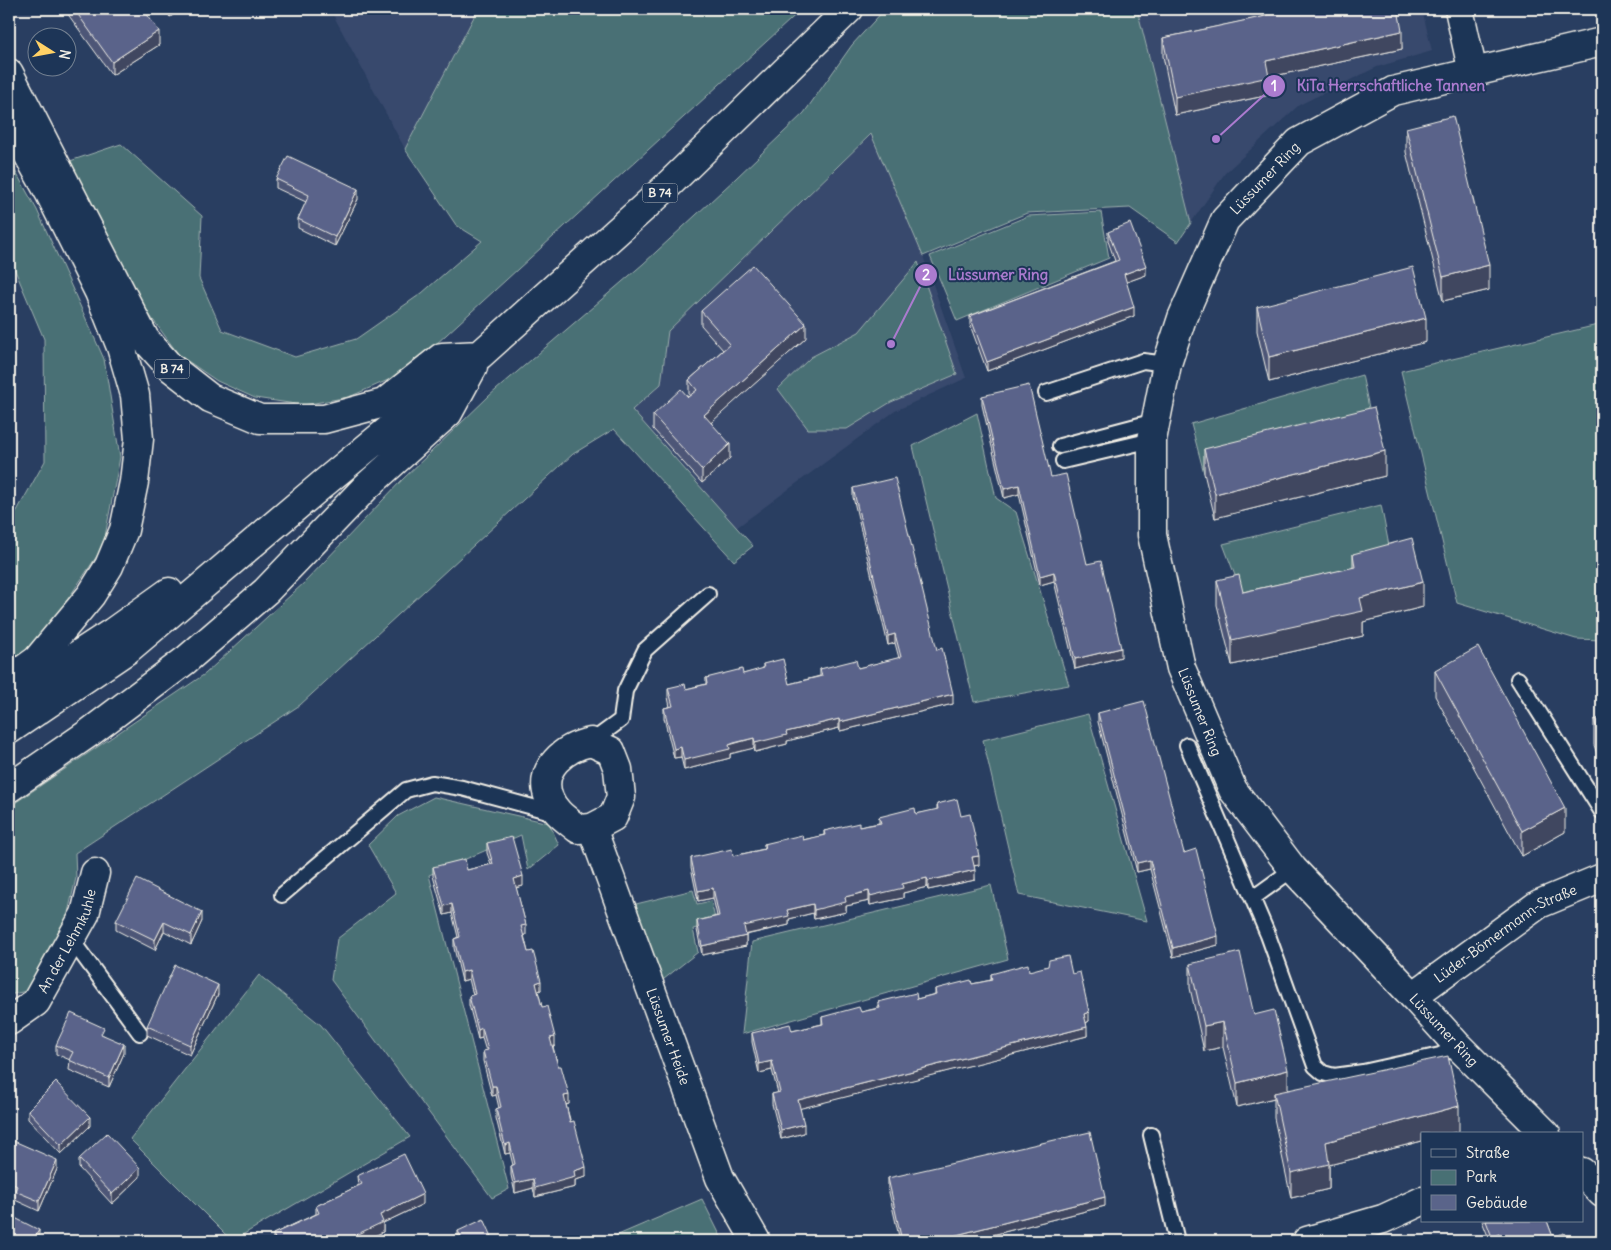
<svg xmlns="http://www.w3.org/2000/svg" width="1611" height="1250" viewBox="0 0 1611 1250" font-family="Delius,sans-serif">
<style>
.built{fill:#38496d}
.green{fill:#487074;stroke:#9eb0ae}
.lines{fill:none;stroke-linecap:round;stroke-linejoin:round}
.service-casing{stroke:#f4f1e8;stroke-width:18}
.minor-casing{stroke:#f4f1e8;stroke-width:31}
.trunk-casing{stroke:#f4f1e8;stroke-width:31}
.service{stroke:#1d3557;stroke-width:14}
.minor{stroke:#1d3557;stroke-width:28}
.trunk{stroke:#1d3557;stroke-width:28}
.wall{fill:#4d5677;stroke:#f4f1e8}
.shaded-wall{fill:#3f4661;stroke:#f4f1e8}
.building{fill:#5a648a;stroke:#f4f1e8}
.labels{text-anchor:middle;stroke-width:4;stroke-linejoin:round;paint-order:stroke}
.shield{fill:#1d3557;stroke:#b4b9bc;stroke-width:1}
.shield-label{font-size:12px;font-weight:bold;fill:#f4f1e8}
.street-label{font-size:14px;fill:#f4f1e8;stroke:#1d3557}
.leader{fill:none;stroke:#ab7bcf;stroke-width:2}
.callout-dot{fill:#ab7bcf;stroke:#1d3557;stroke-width:2}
.mark-label{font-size:15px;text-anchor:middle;font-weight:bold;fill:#fff}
.callout-label{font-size:15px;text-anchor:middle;font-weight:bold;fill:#ab7bcf;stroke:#1d3557;stroke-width:4;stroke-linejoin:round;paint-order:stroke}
</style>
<rect width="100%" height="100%" fill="#293e61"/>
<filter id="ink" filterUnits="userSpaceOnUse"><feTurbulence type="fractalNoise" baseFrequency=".02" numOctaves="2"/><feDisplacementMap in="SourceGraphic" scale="10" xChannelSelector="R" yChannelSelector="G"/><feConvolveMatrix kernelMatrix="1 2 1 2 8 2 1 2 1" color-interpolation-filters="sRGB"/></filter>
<g filter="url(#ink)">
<path class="built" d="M330,9H478L405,149Z
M1137,9H1422L1432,51L1377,67L1299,105L1225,173L1191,223Z
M872,134L923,256L966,378L895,411L736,528L632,410L661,384L668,331Z"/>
<path class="green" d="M478,9H802L435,345L395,377L349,397L303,405L255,398L217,381L179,355L148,313L70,161L121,144L202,216L199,278L222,330L295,357L356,339L422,293L482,241L456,225L405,149Z
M885,9H1137L1191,223L1178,242L1130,208L1027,213L923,256L871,134L668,331L661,384L632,410L753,546L734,561L614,429L573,454L300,705L75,853L76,878L64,930L35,989L9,995V807L205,674L305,582L402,480L489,396L643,264L736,178L804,113L852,45Z
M9,160L37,210L104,359L120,457L103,547L43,636L9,664V525L45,461L44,339L9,256Z
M1101,212L1109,258L957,321L930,256L1028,216Z
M918,262L957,374L891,402L847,429H808L778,389L811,357L859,332Z
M1602,324V640L1576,639L1457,603L1401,371Z
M1362,375L1374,431L1204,473L1191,424Z
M977,413L996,498L1016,512L1069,685L974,702L913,446Z
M1381,505L1392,561L1244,599L1223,544Z
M1088,714L1147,921L1019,895L983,740Z
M434,797L549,823L559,845L528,870L521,835L429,875L509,1189L492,1198L331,980L337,939L396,893L368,845L398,816Z
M991,885L1008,959L742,1034L752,942Z
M693,890L697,904L711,901L716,923L693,929L698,952L659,983L632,905Z
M259,975L321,1025L410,1137L232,1241L130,1139Z
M702,1199L723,1241H604Z"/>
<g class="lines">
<g class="service-casing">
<path id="service" d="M1046,393L1143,361L1167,364
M1060,446L1155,421
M1063,461L1152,440
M1518,679L1602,812
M591,742L621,720L625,691L645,650L708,594
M1187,745L1268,935L1315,1066L1323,1073L1334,1076L1363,1072L1440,1055L1458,1046
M282,895L406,790L432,783L462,788L555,813
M1253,898L1293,869
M71,939L140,1033
M1151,1135L1177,1241"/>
</g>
<g class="minor-casing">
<g id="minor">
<path d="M1459,9L1473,73"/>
<path d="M591,742L611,751L618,769L621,797L613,817L592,828L578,829C567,820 554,812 549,798C537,769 565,747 591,742Z"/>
<path id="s1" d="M592,828L720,1178L756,1241"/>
<path id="s2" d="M1413,996L1539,904L1602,878"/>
<path id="s3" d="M9,1021L36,1002L85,914L95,873"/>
<path id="s4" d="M1546,1134L1458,1046L1413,996L1293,869L1233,790L1181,668L1152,535V440L1167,364L1182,318L1225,220L1299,142L1393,91L1602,42"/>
<path d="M1582,1172L1602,1193"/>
<path d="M1307,1241L1383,1219L1422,1201"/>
</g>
</g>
<g class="trunk-casing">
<path id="trunk" d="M9,73L145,339L170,367L210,398L260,419H324L384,403L442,357L480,355
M9,121L50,194L99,292L121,347L135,395L139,439L134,482L124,530L109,566L91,595L37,660L9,680
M9,700L113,632L169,592
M9,730L127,650L324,483L480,355L661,192L849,9
M9,788L89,733L186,660L266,591L366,487L448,413L473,367"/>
</g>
<use href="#service" class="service"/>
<use href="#minor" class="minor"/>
<use href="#trunk" class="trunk"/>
</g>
<path class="wall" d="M67,9H143L159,45L112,75L67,13Z
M164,9H181L170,17Z
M1263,9H1409V11L1399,13L1402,49L1269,77V95L1175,115L1163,56V38L1263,17Z
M1602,78V121L1598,104V79Z
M1406,128L1489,290L1443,301L1406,152Z
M276,179L358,199L335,246L298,228V219L306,202L276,188Z
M1108,232L1146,275L1126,282L1134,316L987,371L970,325V316L1115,261L1108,241Z
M1257,307L1426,342L1269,382L1257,331Z
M701,311L806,338L711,422L730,458L702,483L653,429V415L688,397L690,396L689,394V380L723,350L701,325Z
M982,396L1051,477L1087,564L1121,657L1075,669L1054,581L1040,585L1019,494L1004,498L982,405Z
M1204,449L1385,476L1215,518L1204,473Z
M853,488L937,650L953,704L840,731L839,728L787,741V744L755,752L754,748L734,752L730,754V758L684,770L681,757L674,758L664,718V708L670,707L668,697V688L686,689L706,684V678L743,674L763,669V664L789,684L820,676V669L858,668L899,658L895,643L888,645L853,497Z
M1353,554L1423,607L1363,622V636L1232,665L1217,605V580L1243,592L1353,568Z
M1435,671L1565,832L1522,856L1435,696Z
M1098,713L1184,853L1218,945L1173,957L1150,869L1137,872L1098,722Z
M1602,718V768L1594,745V720Z
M937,804L961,816L979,865L974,866L975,880L928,890L927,887L903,893V898L870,905L869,901L846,906V912L814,919L813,913L789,919V925L746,935V946L702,955L697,930V921L717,916L713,898L698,901L691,867V858L733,856L764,849V844L803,840L824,835V831L859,827L879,823V817L916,814L937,810Z
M487,843L523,886L516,888L526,925V935H524L528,952L541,990L538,991L542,1007L555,1046L553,1047L569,1104L566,1105L586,1177L575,1180V1187L535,1197L533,1188L515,1193L511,1175V1166L513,1165L510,1153L505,1154L496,1118V1109L499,1108L496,1095L492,1096L483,1061V1051H486L482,1038L478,1039L469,1005V996L473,995L469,979L462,981L454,948V939L458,937L452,913L444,915L433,876V867L467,870L491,864L487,853Z
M1602,909V945L1599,935V910Z
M116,921H202L191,945L164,931L155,950L116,930Z
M1190,964L1254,1015L1288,1090L1459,1131L1422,1134V1141L1329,1165V1189L1291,1198L1274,1118V1098L1237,1107L1223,1047L1204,1051L1190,988Z
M1029,971L1072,974L1089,1021L1086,1023L1087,1036L800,1108L804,1133L781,1139L772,1104V1094L778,1093L772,1070L759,1073L752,1042V1033L792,1031L822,1024V1017L861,1012L878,1008V1002L917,999L935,994V989L972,984L991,980V974Z
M218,994L190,1055L147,1035V1026Z
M104,1035L124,1053L109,1087L69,1070L70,1060L56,1054V1045Z
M28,1110L90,1126L61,1154L28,1119Z
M9,1153L57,1169L39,1211L15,1200V1194L9,1191Z
M79,1159L140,1177L112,1204L79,1168Z
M357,1176L423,1204L383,1223V1232L363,1241H273V1234L316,1214V1206L358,1186Z
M888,1178L1105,1206L969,1241H900L888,1188Z
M1482,1221H1547L1553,1237L1567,1241H1490Z
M458,1231L494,1241H461L458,1236Z"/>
<path class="shaded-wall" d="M170,9H181L170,17Z
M159,31V45L112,75V62Z
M1402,31V49L1269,77V95L1175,115V97L1266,61Z
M358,189V199L335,246V237Z
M1489,265V290L1443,301V277Z
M1146,266V275L1124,283V274Z
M1134,307V316L987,371V362Z
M1426,318V342L1269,382V357Z
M806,324V338L704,429V415Z
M730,444V458L702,483V470Z
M1385,451V476L1215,518V494Z
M1019,485V494L1004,498V489Z
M1054,572V581L1040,585V576Z
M1423,582V607L1363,622V636L1232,665V640L1360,598Z
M895,634V643L888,645V636Z
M1121,648V657L1075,669V659Z
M953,694V704L840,731V722Z
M839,719V728L787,741V744L755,752V743L786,732Z
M754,738V748L730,754V758L684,770V760L729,745Z
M681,747V757L674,758V749Z
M1565,808V832L1522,856V831Z
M979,856V865L972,866V857Z
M1150,860V869L1137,872V863Z
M975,870V880L928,890V881Z
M523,876V886L514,888V879Z
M927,878V887L903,893V898L870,905V896L902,884Z
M713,888V898L698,901V891Z
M869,891V901L846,906V912L814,919V910L845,897Z
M452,904V913L444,915V906Z
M813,904V913L789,919V925L744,935V926L787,910Z
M202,912V921L191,945V935Z
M164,922V931L155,950V940Z
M746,936V946L702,955V946Z
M1218,936V945L1173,957V948Z
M469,970V979L462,981V972Z
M541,981V990L536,992V983Z
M218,985V994L190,1055V1045Z
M1089,1012V1021L1084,1024V1014Z
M1223,1022V1047L1204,1051V1026Z
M1087,1027V1036L798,1109V1100Z
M482,1028V1038L478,1039V1030Z
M555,1037V1046L550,1047V1038Z
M124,1044V1053L109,1087V1078Z
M772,1061V1070L759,1073V1064Z
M1288,1070V1095L1274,1093V1098L1237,1107V1083Z
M492,1086H496V1095L492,1096Z
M569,1095V1104L564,1105V1096Z
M1459,1106V1131L1449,1134H1422V1141L1329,1165V1189L1291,1198V1173L1326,1142Z
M90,1117V1126L61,1154V1145Z
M804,1124V1133L781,1139V1130Z
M510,1143V1153L505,1154V1145Z
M57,1160V1169L39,1211V1201Z
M586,1167V1177L575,1180V1187L535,1197V1188L574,1171Z
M140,1168V1177L112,1204V1194Z
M533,1179V1188L515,1193V1183Z
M423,1194V1204L383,1223V1232L363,1241H343L380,1215Z
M1105,1197V1206L969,1241H933Z
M39,1230V1240L38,1241H33Z
M1499,1234V1241H1492V1237Z"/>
<path class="building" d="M74,9H143L159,31L112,62Z
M1264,9H1398L1402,31L1266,61L1269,77L1175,97L1163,38L1266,16Z
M1602,78V96L1598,79Z
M1453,116L1489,265L1443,277L1406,128Z
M288,156L358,189L335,237L298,219L309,195L276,179Z
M1130,223L1146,266L1124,274L1134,307L987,362L970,316L1119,260L1108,232Z
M753,265L806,324L704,415L730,444L702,470L653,415L681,389L688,397L697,390L689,380L730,344L701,311Z
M1413,267L1426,318L1269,357L1257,307Z
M1029,385L1051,477L1066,474L1087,564L1101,561L1121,648L1075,659L1054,572L1040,576L1019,485L1004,489L982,396Z
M1374,407L1385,451L1215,494L1204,449Z
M895,478L937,650L942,648L953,694L840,722L839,719L786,732L787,735L755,743L754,738L734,743L729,745L730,749L684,760L681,747L674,749L664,708L673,706L668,688L685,684L686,689L707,684L706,678L742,669L743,674L764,668L763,664L783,659L789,684L822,676L820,669L856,660L858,668L901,657L895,634L888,636L853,488Z
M1412,538L1423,582L1360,598L1363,611L1232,640L1217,580L1239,575L1243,592L1355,567L1353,554Z
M1478,647L1565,808L1522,831L1435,671Z
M1144,701L1184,853L1196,849L1218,936L1173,948L1150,860L1137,863L1098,713Z
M1602,718V743L1594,720Z
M957,799L961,816L970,814L979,856L972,857L975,870L928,881L927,878L902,884L903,888L870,896L869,891L845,897L846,902L814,910L813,904L787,910L789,916L744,926L746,936L702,946L697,921L719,916L713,888L698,891L691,858L732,849L733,856L765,849L764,844L802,835L803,840L825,835L824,831L859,823V827L881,823L879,817L915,808L916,814L938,809L937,804Z
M512,837L523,876L514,879L526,925L521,926L528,952L533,951L541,981L536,983L542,1007L547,1006L555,1037L550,1038L558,1066H561L569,1095L564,1096L570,1122L574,1121L586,1167L574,1171L575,1177L535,1188L533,1179L515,1183L511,1166L515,1164L510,1143L505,1145L496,1109L501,1107L496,1086H492L483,1051L488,1050L482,1028L478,1030L469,996L475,994L469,970L462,972L454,939L460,937L452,904L444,906L433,867L465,859L467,870L493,864L487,843Z
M137,879L202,912L191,935L164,922L155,940L116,921Z
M1602,909V920L1599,910Z
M1240,952L1254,1015L1274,1010L1288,1070L1237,1083L1223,1022L1204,1026L1190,964Z
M1068,956L1072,974L1080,972L1089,1012L1084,1014L1087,1027L798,1100L804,1124L781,1130L772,1094L780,1092L772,1061L759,1064L752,1033L790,1024L792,1031L823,1024L822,1017L859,1007L861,1012L880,1008L878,1002L916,993L917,999L936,994L935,989L971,980L972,984L992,980L991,974L1028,964L1029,971L1048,966L1049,960Z
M175,965L218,985L190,1045L147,1026Z
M71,1013L104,1028L101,1034L124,1044L109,1078L69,1060L73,1052L56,1045Z
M1448,1056L1459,1106L1326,1142L1329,1164L1291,1173L1274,1093Z
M56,1082L90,1117L61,1145L28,1110Z
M1090,1132L1105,1197L933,1241H902L888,1178Z
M107,1133L140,1168L112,1194L79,1159Z
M14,1141L57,1160L39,1201L15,1191L17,1186L9,1182V1153Z
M404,1154L423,1194L380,1215L383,1222L343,1241H276L273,1234L319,1213L316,1206L362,1184L357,1176Z
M9,1215L39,1230L33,1241H9Z
M484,1219L494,1241H463L458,1231Z
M1486,1221H1547L1553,1237L1564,1233L1567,1241H1501L1499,1234L1492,1237Z
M202,1234L207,1241H191Z"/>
</g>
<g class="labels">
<g class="shield">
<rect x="642.5" y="183.5" width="35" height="19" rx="4"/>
<rect x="154.5" y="359.5" width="35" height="19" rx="4"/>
</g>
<g class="shield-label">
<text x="660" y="197">B 74</text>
<text x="172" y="373">B 74</text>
</g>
<g class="street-label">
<text dy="5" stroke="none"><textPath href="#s4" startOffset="1120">Lüssumer Ring</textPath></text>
<text transform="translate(1200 712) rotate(68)" y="5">Lüssumer Ring</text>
<text dy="5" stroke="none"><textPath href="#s2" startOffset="112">Lüder-Bömermann-Straße</textPath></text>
<text dy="5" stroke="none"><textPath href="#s3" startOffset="102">An der Lehmkuhle</textPath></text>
<text transform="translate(1444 1030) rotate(47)" y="5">Lüssumer Ring</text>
<text dy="5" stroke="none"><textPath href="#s1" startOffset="222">Lüssumer Heide</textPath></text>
</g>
</g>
<path class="leader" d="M1216 139L1274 86M891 344L926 275"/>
<g class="callout-dot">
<circle cx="1216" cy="139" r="5"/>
<circle cx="891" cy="344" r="5"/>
<circle cx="1274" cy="86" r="12"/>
<circle cx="926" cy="275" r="12"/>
</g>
<g class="mark-label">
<text x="1274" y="91">1</text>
<text x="926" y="280">2</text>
</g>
<g class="callout-label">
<text x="1391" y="91">KiTa Herrschaftliche Tannen</text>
<text x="998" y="280">Lüssumer Ring</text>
</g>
<rect width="1611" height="1250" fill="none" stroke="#1d3557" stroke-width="30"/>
<rect x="15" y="15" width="1581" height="1220" fill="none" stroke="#f4f1e8" stroke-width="2" filter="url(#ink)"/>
<rect x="1421" y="1132" width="162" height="90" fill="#1d3557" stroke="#738091"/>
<rect x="1431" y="1149" width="25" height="8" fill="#1d3557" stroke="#738091"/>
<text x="1466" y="1158" font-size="15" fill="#f4f1e8">Straße</text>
<rect x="1431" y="1170" width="25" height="15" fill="#487074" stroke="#738091"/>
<text x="1466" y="1182" font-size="15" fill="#f4f1e8">Park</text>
<rect x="1431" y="1195" width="25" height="15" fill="#5a648a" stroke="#738091"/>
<text x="1466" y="1208" font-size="15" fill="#f4f1e8">Gebäude</text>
<g transform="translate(52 52) rotate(101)"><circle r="24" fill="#1d3557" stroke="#738091"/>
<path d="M0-4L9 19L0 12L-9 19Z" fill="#ffd166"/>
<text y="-8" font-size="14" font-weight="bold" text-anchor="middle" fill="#f4f1e8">N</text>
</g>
</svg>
